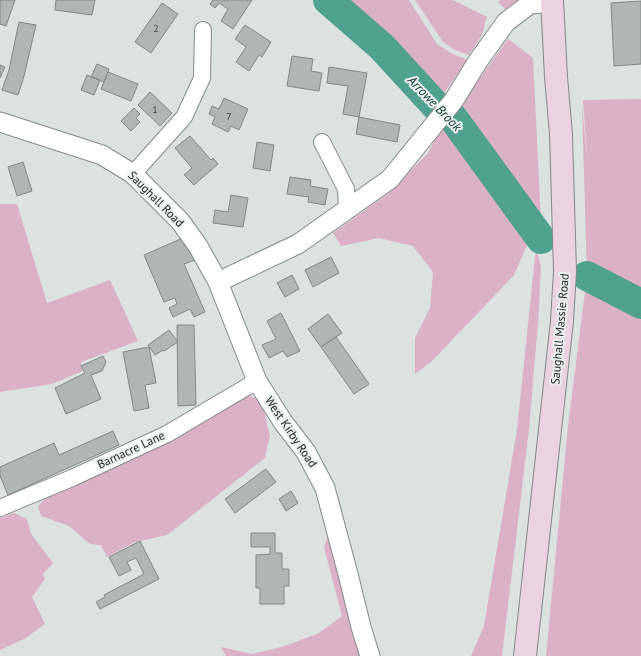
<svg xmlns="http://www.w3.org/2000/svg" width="641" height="656" viewBox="0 0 641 656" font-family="'PT Sans',sans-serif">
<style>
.green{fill:#dbb1c6}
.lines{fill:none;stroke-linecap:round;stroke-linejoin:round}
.river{stroke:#51a18f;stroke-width:30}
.building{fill:#b0b6b4;stroke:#828887}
.minor-casing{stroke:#838987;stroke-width:18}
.tertiary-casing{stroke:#838987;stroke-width:21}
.secondary-casing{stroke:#838987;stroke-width:24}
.minor{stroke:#fff;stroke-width:16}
.tertiary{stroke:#fff;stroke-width:19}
.secondary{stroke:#ead2df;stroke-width:22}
.labels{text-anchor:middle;stroke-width:4;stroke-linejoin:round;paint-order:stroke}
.number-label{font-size:10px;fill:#424544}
.street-label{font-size:12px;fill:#1d1f1f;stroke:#e8efed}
.water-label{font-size:13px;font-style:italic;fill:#0f362e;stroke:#e8efed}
</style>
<rect width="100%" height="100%" fill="#dbe2e0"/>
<path class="green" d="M347,0H409L437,44L451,53L467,60L442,96L433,98L418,81L388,38Z
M415,0H453L487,17L482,35L469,55L455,50L443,42Z
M500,0H519L506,10L498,2Z
M508,39L533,58L541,223L457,109Z
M641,99V656H546L568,426L587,276L582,106L588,165L583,100Z
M443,124L456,136L540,236L536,248L541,266L538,323L529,429L502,656H471L484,626L517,429L536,248L527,245L514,275L431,362L415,374V338L430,308L433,272L413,246L379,238L341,246L333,233L389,193L428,153Z
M0,204H17L47,303L110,280L138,341L81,362L83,371L52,384L0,392Z
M249,395L262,402L270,436L265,458L167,535L140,541L135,542L107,557L101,545L90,544L69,526L41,516L38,506L50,494L158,448Z
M14,513L27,519L31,534L53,563L43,574L45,579L32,597L45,624L26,638L0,650V518Z
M330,530L364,656H226L221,647L252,654L285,646L319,633L342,616L324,547Z"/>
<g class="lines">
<path class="river" d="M328,0L382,47L437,107L453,118L541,239
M587,276L641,304"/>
</g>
<path class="building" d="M0,0H15L6,26L0,24Z
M56,0H95L92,15L55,10Z
M213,0H252L233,29L221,21L228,9L219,3L215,8L210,4Z
M641,1V64L614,66L611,3Z
M162,3L178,14L151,53L135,42Z
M19,22L36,25L24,76L18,95L2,90L9,70Z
M245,25L271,42L262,57L259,55L249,71L236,62L246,47L235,39Z
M292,56L313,59L311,71L322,73L319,91L287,86Z
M97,64L109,69L104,82L91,77Z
M0,65L5,67L0,78Z
M329,67L367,73L359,117L343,114L348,86L327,83Z
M108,72L138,84L131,101L101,89Z
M87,75L100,80L94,95L81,90Z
M150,92L172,113L160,126L138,105Z
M224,98L248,109L239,130L231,126L228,132L212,124L215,117L209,114L212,106L219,109Z
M134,108L140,114L136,118L140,122L131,131L121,121Z
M359,117L400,125L397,142L356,134Z
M190,136L211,160L213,158L218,164L194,185L184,175L192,168L175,148Z
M257,142L274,145L270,171L253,168Z
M23,162L32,191L17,196L8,167Z
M290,177L311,180L310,186L328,189L325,205L308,202L309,197L287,194Z
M231,195L248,198L243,227L213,223L215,210L228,212Z
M185,237L195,260L184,264L205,312L194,317L190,309L173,317L169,308L177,304L175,298L164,302L144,255Z
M331,257L339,273L313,287L305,270Z
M292,275L299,289L285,297L277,283Z
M281,313L300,351L287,357L283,351L269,358L262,345L276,339L267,321Z
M328,314L342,333L321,347L308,329Z
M177,325H194L196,405L178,406Z
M169,330L178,342L164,351L163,350L155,355L148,345Z
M336,337L369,384L354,394L321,347Z
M149,347L156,383L145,385L149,408L134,411L123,352Z
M103,356L106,362L102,371L91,375L101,399L66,414L55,388L85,373L81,366Z
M113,431L119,445L8,495L0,476V467L54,443L59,455Z
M266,469L276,482L235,513L225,499Z
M291,491L298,503L286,511L279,499Z
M251,533H275V553H282V569H289V586H284V604H260V588H256V555L270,554V547H251Z
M140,541L159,579L100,609L96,602L105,597L104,595L144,574L136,558L127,562L131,570L119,576L109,557Z"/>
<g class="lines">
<g class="minor-casing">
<path id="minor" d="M322,142L346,189L347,209
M133,174L184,117L202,78L203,30
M0,508L72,478L167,434L257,381"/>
</g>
<g class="tertiary-casing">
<path id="tertiary" d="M0,122L102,155L133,174L180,221L198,246L218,282L257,381L283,422L306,452L325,488L348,574L361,627L370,656
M218,282L298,244L390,179L454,100L478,61L506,22L530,4L552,2"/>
</g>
<g class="secondary-casing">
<path id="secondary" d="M525,656L562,321L565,271L561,134L556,77L552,0"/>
</g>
<use href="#minor" class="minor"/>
<use href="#tertiary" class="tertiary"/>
<use href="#secondary" class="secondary"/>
</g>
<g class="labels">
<g class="number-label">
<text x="156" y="32">2</text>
<text x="155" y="113">1</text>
<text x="229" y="120">7</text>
</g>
<g class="street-label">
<text transform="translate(156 199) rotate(45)" y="4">Saughall Road</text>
<text transform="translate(560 329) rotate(-85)" y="4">Saughall Massie Road</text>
<text transform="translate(291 432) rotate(56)" y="4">West Kirby Road</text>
<text transform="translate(131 450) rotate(-25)" y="4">Barnacre Lane</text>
</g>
<g class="water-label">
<text transform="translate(435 103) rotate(46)" y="5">Arrowe Brook</text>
</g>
</g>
</svg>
